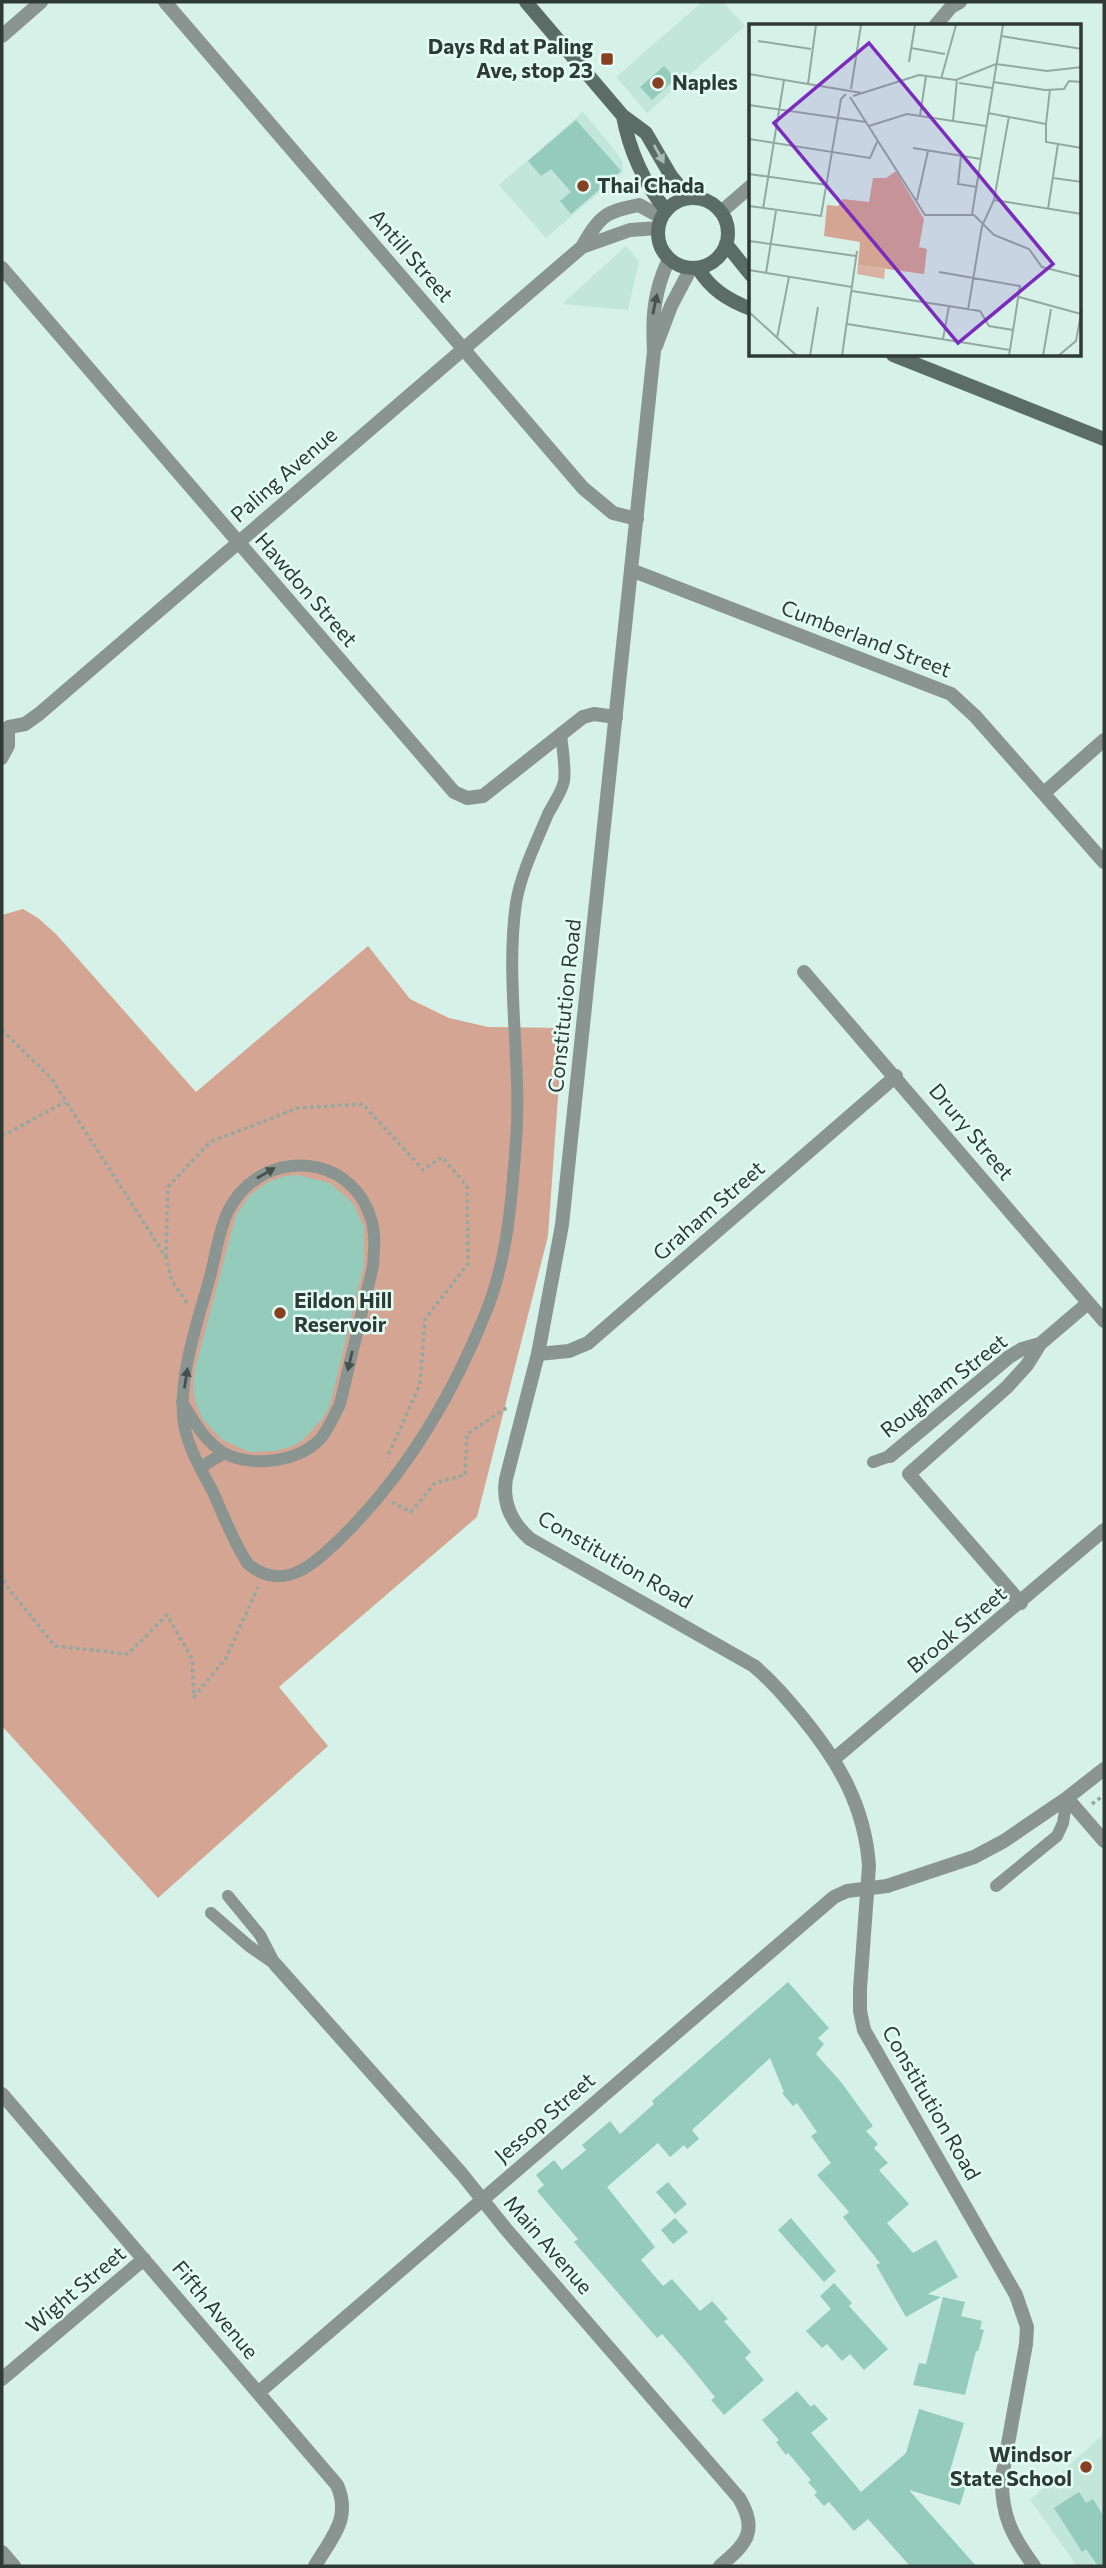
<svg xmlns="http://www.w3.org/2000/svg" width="1106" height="2568" viewBox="0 0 1106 2568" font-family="Commissioner,sans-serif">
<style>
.built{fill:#c2e6da}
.forest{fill:#d4a593}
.building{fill:#95cbba}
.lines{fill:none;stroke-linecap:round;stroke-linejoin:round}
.path{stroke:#93a8a1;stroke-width:3.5;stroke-dasharray:3.5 3.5;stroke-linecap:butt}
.service{stroke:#8a9591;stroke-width:12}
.minor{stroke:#8a9591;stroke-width:14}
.tertiary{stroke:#8a9591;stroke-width:14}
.secondary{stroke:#5c6d67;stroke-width:14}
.oneway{fill:#a6bdb5}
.oneway2{fill:#46514d}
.poi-dot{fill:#884023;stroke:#e3fff5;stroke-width:2.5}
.labels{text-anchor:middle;stroke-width:5;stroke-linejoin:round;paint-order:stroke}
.poi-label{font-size:21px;font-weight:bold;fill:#2f3a36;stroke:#e3fff5;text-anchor:start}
.street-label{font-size:21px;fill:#2f3a36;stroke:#e3fff5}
.inset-road{fill:none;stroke:#93a8a1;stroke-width:2}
.view{fill:#7b2cbf;fill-opacity:0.15;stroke:#7b2cbf;stroke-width:3.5}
.inset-edge{fill:none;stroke:#2f3a36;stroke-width:3.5}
</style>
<rect width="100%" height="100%" fill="#d6f1e8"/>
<path class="built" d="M702,2H723L745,26L647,113L616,77Z
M583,112L614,149L622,161L623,172L546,238L499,185Z
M626,246L639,261L628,310L562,304Z
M1104,2434V2566H1077L1030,2500Z"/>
<path class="forest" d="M23,909L38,918L56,934L196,1092L368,946L410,999L449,1018L488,1027L563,1028L548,1236L477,1517L279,1687L328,1746L158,1898L2,1726V915Z"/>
<path class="building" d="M664,66L676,79L652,100L640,87Z
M576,120L621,171L571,214L560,201L571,192L551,169L541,176L528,161Z
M298,1175L330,1183L353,1203L364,1227V1265L330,1405L323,1418L303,1440L293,1446L274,1451L249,1452L221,1439L202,1418L195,1401L193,1387L195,1369L236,1215L250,1195L268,1182L284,1176Z
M788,1982L829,2028L818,2038L824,2044L816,2054L841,2082L873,2126L866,2131L878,2144L874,2148L888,2163L879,2170L909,2204L887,2223L913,2253L936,2240L958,2277L928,2294L941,2297L906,2317L876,2265L880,2263L843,2217L849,2212L817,2175L831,2163L811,2136L817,2132L797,2103L793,2106L782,2093L784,2092L770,2058L692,2130L699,2139L687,2149L684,2145L670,2157L658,2143L607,2187L655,2247L641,2260L663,2286L672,2279L700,2311L712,2301L728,2319L724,2321L751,2352L745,2358L764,2380L724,2415L711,2400L715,2397L689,2365L662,2334L657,2338L574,2242L578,2239L537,2191L544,2185L536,2175L554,2160L562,2170L586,2150L582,2145L610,2121L620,2134L654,2104L652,2101Z
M668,2182L687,2204L675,2214L656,2192Z
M675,2218L688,2232L673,2244L661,2230Z
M791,2218L836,2271L824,2282L778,2230Z
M834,2283L852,2303L849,2306L888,2349L864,2370L850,2354L842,2361L827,2344L822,2348L806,2331L831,2309L820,2296Z
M943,2297L965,2302L961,2316L982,2321L980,2329L984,2330L978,2351H976L965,2395L913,2385L919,2363L926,2364Z
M797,2391L811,2407L814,2404L828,2419L811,2433L861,2492L906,2453L919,2409L964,2423L949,2474L968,2479L960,2505L909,2490L976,2566H910L868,2519L854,2531L829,2502L824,2506L814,2495L817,2492L808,2482L811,2480L788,2453L786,2455L776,2442L779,2440L762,2420Z
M1079,2492L1086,2503L1093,2499L1104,2517V2566H1098L1086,2549L1082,2552L1054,2508Z"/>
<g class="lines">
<path class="path" d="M2,1030L51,1078L166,1257L172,1281L187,1303
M2,1136L65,1102
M166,1257L168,1187L210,1142L298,1108L363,1104L423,1170L442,1157L467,1186L468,1264L425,1319L420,1384L387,1458
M392,1502L411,1512L435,1483L465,1475L467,1434L508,1407
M2,1573L5,1584L55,1646L128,1654L167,1615L192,1659L194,1697L226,1658L258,1587
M1092,1804L1104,1795"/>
<path class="service" d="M2,759L9,746V727
M182,1402C193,1420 205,1442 224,1453C253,1468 299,1462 321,1438C329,1428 334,1416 340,1404L373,1266C374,1251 376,1234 371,1219C355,1163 288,1149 247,1186C239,1193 233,1202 228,1211C219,1230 216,1253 211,1273C199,1318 177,1377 184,1424C188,1448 202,1471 213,1492C224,1516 233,1542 248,1564C284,1594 315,1563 342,1537C408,1472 454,1393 488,1307C508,1255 512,1196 516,1141C522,1062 505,982 516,903C521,873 536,843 548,814C553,804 562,792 564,781C566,766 562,748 561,733
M873,1462L890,1456
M201,1467L224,1453
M996,1886L1057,1836L1063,1823L1067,1798
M211,1913L249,1946L275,1964L260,1935L228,1896"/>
<path class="minor" d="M165,2L583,488L613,513L637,519
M935,26L951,7L960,2
M2,36L41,2
M721,212L751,186
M582,247L630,230L658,228
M2,268L454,792L467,798L483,796L583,717L594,714L616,717
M631,570L951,694L975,716L1104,862
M2,732L9,727L25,724L39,714L582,247C600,216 604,212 639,205L661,217
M1044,793L1104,740
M804,972L1104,1321
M538,1354L569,1351L588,1343L896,1076
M890,1456L1009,1357L1022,1349L1040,1344
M1021,1603L909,1474L1007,1387L1027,1365L1040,1344L1088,1303
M834,1759L1104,1530
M1067,1798L1104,1841
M275,1964L461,2173L505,2228L739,2498C759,2531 746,2544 720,2566
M2,2094L337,2485C352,2519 331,2538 315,2566
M2,2379L144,2259
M258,2393L834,1897L847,1891L887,1886L974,1857L1004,1841L1067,1798L1104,1769
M2,2552L14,2566"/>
<path class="tertiary" d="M669,259C654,291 652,316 654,351L562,1225L538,1354L506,1479C502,1503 512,1523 530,1539L754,1666C772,1681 787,1699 802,1717C839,1762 865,1807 869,1866L860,1989V2011L864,2030L1016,2295L1027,2327L1026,2344L1002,2477C1001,2515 1012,2536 1034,2566
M656,346L671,306L691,268"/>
<path class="secondary" d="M526,2L623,116L646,133L671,176L689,198
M623,116C629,149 644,184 666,210
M658 233a35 35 0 1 1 70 0a35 35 0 1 1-70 0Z
M726,244L751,275
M698,268C710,289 728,300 751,309
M893,355L1104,439"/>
</g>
<defs><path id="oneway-solid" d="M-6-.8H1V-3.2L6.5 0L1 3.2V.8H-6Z" transform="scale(1.75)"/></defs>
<use class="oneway" href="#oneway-solid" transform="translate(659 154) rotate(61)"/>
<g class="oneway2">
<use href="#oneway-solid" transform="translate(655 304) rotate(-78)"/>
<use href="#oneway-solid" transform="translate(266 1173) rotate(-30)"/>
<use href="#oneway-solid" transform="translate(350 1361) rotate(103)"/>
<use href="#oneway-solid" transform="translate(186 1378) rotate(-81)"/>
</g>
<g class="poi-dot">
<rect x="600" y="52" width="14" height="14" rx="3.5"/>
<circle cx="658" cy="83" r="7"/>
<circle cx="583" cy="186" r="7"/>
<circle cx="280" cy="1313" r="7"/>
<circle cx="1086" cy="2467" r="7"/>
</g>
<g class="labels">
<g class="poi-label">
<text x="593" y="54" text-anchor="end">Days Rd at Paling<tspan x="593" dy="24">Ave, stop 23</tspan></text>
<text x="672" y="90">Naples</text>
<text x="597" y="193">Thai Chada</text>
<text x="294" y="1308">Eildon Hill<tspan x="294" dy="24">Reservoir</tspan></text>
<text x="1072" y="2462" text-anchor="end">Windsor<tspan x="1072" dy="24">State School</tspan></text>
</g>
<g class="street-label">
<text transform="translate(411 256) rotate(49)" y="7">Antill Street</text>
<text transform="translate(284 475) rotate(-41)" y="7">Paling Avenue</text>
<text transform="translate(306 590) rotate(49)" y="7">Hawdon Street</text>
<text transform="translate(866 639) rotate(21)" y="7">Cumberland Street</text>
<text transform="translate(565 1006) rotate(-84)" y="7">Constitution Road</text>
<text transform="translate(971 1132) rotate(50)" y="7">Drury Street</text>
<text transform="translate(709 1211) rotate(-41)" y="7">Graham Street</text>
<text transform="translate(944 1386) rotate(-38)" y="7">Rougham Street</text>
<text transform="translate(615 1560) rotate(30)" y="7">Constitution Road</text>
<text transform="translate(957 1630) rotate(-40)" y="7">Brook Street</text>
<text transform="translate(931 2103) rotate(60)" y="7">Constitution Road</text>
<text transform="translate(545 2118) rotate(-41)" y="7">Jessop Street</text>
<text transform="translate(548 2245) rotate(49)" y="7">Main Avenue</text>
<text transform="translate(76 2290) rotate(-40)" y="7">Wight Street</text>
<text transform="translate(215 2310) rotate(50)" y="7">Fifth Avenue</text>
</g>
</g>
<g transform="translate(749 24)">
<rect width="332" height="332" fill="#d6f1e8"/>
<path d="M109,241L136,245L135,255L108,250Z" fill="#d9b2a3"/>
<path d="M147,147L175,195L170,223L178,225L175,250L109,241L111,218L75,212L78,181L89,182L94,175L120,178L124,154H137Z" fill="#d4a593"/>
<path class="inset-road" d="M252,12L333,25M9,17L62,25M162,24L196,30M160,38L166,1M0,50L113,69M192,55L207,1M244,58L296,66L315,65L320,57L333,58M210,59L243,64M59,60L67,1M102,65L112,1M104,72L170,51L207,56L247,40L298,47L333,43M101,73L176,191H225L245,211L280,225L293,243L333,253M0,81L117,98M239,89L297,100V118L333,124M171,92L177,52M204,97L208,55M297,100L301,65M120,102L158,90L237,102M0,115L121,134L129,116M164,124L232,135M212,132L209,160L228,163M0,150L78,161M304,154L333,158M168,176L179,127M245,176L333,190M0,182L72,192L92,75L97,70M14,185L35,56M299,185L309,120M223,190L254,1M0,217L107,232M0,246L103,263M190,248L271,262L260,332M17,249L27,187M103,267L231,287L240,302L264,306M270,273L332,290M219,286L233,202L245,176L260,92M0,288L48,332M98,300L261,326M28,314L40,253M194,315L200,282M61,332L69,283M93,332L108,227M294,332L302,285M309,332L327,317L333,285"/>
<path class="view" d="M120,19L304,240L209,319L25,99Z"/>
<rect width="332" height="332" class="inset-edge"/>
</g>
<rect width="1106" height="2568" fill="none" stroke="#2f3a36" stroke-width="7"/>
</svg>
